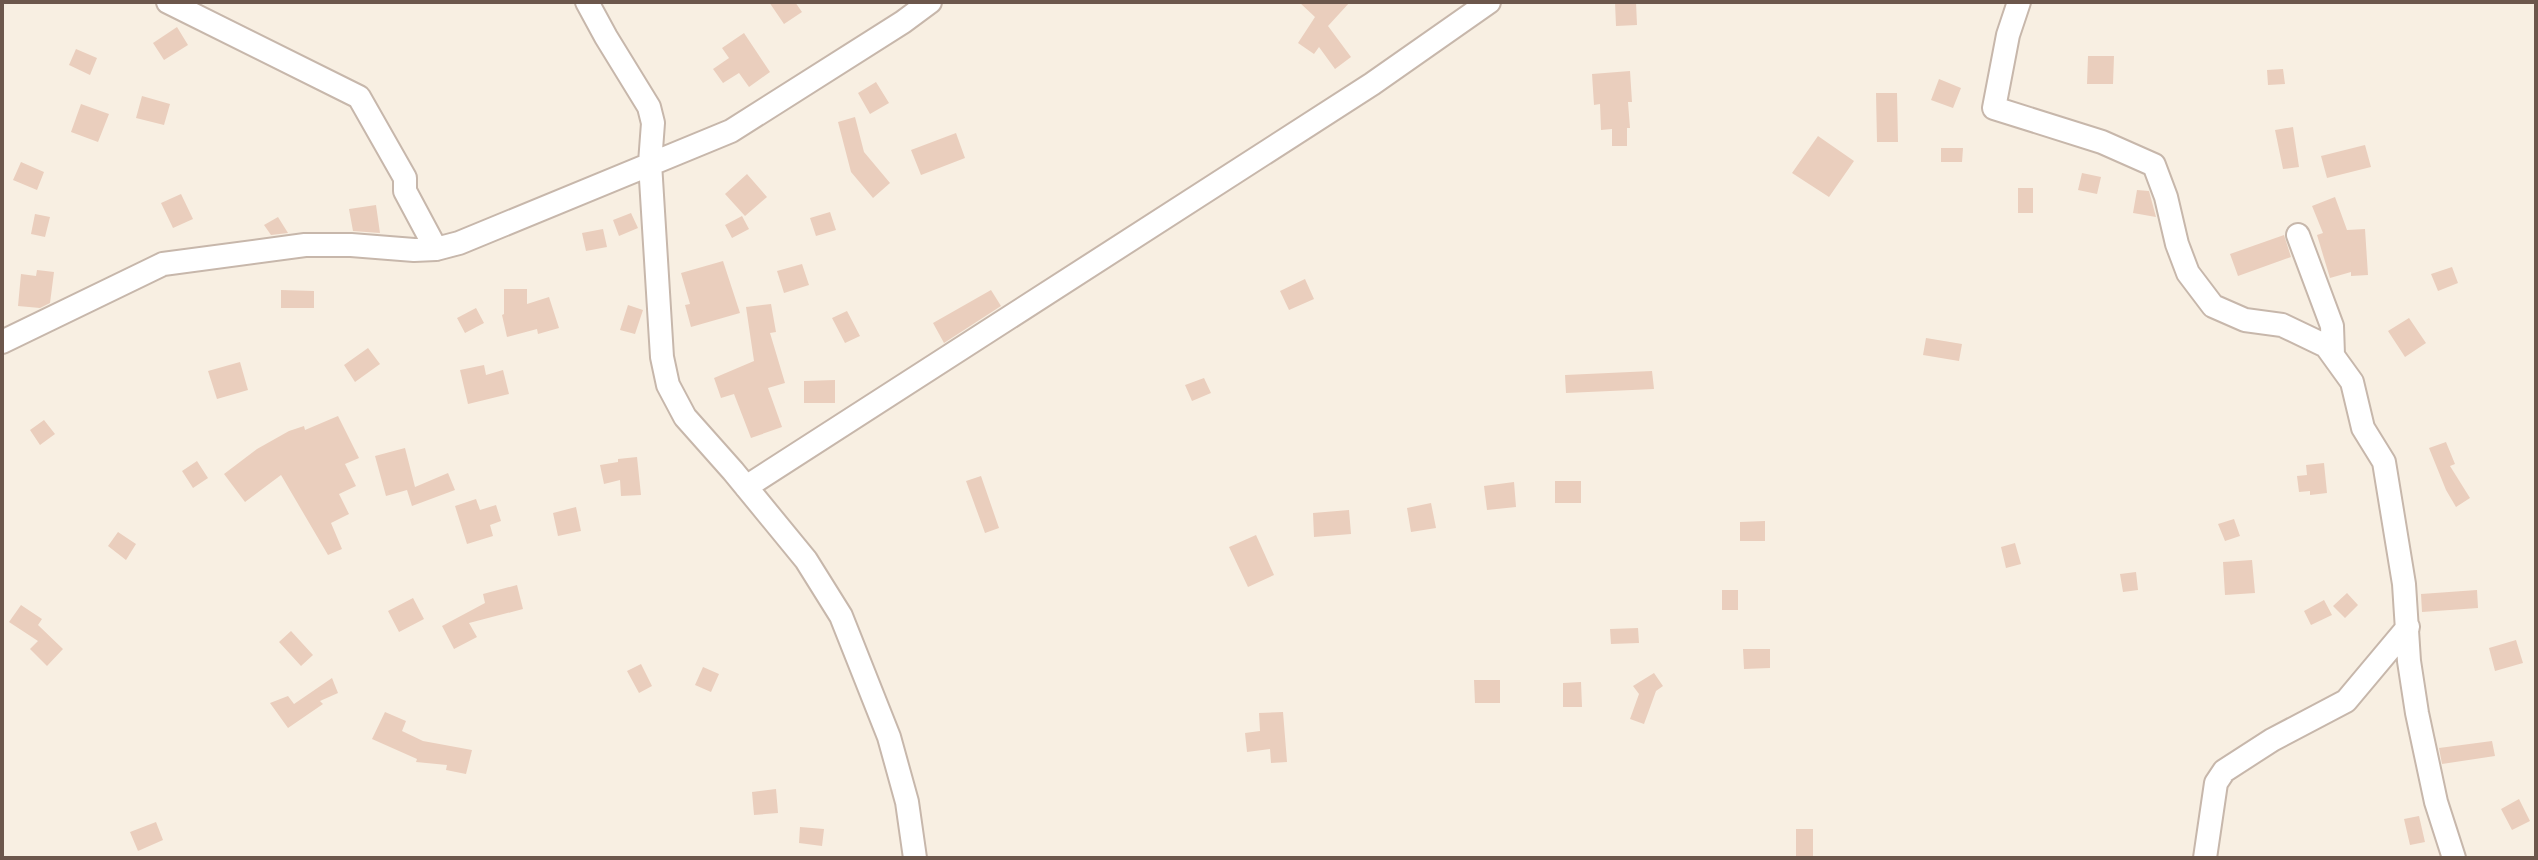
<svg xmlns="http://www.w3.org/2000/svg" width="2538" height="860" viewBox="0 0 2538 860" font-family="Manrope,sans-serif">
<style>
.building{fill:#eacebd}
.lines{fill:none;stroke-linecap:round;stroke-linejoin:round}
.street-casing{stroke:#c7b7ab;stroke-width:26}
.street{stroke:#fff;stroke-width:22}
</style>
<rect width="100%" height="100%" fill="#f8efe2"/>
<path class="building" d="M769,2H795L802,12L784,24Z
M1299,2H1350L1328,26L1351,57L1335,69L1319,47L1314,54L1298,43L1315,17Z
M1615,2H1636L1637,25L1616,26Z
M177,27L188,45L164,60L153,43Z
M744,33L770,72L749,87L739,73L723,83L713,69L729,58L722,48Z
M76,49L97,58L90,75L69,65Z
M2088,56H2114L2113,84H2087Z
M2283,69L2285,84L2268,85L2267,70Z
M1630,71L1632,102H1628L1630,128H1627V146H1612V129L1601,130L1600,104L1594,105L1592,74Z
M1939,79L1961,88L1953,108L1931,100Z
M876,82L889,103L870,114L858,93Z
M1876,93H1897L1898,142H1877Z
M142,96L170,104L164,125L136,118Z
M81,104L109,114L98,142L71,132Z
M855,117L864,152L890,183L873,198L851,172L838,122Z
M2293,127L2299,167L2283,169L2275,130Z
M956,133L965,158L921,175L911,150Z
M1818,136L1854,161L1829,197L1792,173Z
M2365,145L2371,167L2327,178L2321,156Z
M1941,148H1963L1962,162H1941Z
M21,162L44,172L37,190L13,180Z
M2082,173L2101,177L2097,194L2078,190Z
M747,174L767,197L745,216L725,194Z
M2018,188H2033V213H2018Z
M2137,190L2149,191L2156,217L2133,213Z
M181,194L193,219L173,228L161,203Z
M2335,197L2347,230L2365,229L2368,275L2351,276V272L2330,278L2317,235L2323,233L2312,206Z
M376,205L380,233L353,231L349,209Z
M830,212L836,230L816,236L810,218Z
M631,213L638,228L619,236L613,220Z
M35,214L50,217L45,237L31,234Z
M742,216L749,229L732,238L725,225Z
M278,217L288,233L271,235L264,225Z
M603,229L607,247L586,251L582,233Z
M2284,235L2291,257L2238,276L2230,254Z
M723,261L740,313L691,327L685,305L690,304L681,273Z
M802,264L809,285L784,293L777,271Z
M2452,267L2458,283L2438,291L2431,274Z
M37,270L54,272L50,303L40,308L18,306L21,274L36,276Z
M1305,279L1314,299L1289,310L1280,291Z
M504,289H527V304L549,297L559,328L538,334L537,329L507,337L502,315L504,314Z
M281,290L314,291V308H281Z
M991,290L1001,306L944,343L933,323Z
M771,304L776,332L770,333L785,383L768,388L782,427L751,438L734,394L721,398L714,378L754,361L746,307Z
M628,305L643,310L635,334L620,330Z
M476,308L484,323L465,333L457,318Z
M847,311L860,336L845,343L832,318Z
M2409,318L2426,343L2405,357L2388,331Z
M1926,338L1962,344L1959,361L1923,355Z
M368,348L380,364L355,382L344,365Z
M240,362L248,390L217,399L208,371Z
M484,365L486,375L503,370L509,394L468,404L460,370Z
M1652,371L1654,389L1566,393L1565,375Z
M1204,378L1211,393L1192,401L1185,385Z
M835,380V403H804V381Z
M338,416L359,458L345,464L356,486L339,494L349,514L331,523L342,549L328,555L281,475L245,502L224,474L257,449L289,431L304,426L305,430Z
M44,420L55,434L40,445L30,430Z
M2446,442L2455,464L2450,466L2470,498L2456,507L2446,490L2429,448Z
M405,448L415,487L448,473L455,490L412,506L407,490L386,496L375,456Z
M637,457L641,495L621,496L620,480L604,484L600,465L618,462V459Z
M197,461L208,478L193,488L182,471Z
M2324,463L2327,493L2310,495V491L2299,492L2297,476L2307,475L2306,465Z
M981,476L999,528L985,533L966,481Z
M1555,481H1581V503H1555Z
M1514,482L1516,507L1487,510L1484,486Z
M476,499L480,510L496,505L501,521L490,525L493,536L467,544L455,506Z
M1431,503L1436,528L1411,532L1407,508Z
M576,507L581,531L558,536L553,513Z
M1349,510L1351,534L1314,537L1313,513Z
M2234,519L2240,536L2225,541L2218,524Z
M1765,521V541H1740V522Z
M118,532L136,544L126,560L108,546Z
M1256,535L1274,575L1248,587L1229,547Z
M2015,543L2021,564L2006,568L2001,547Z
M2252,560L2255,593L2225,595L2223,562Z
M2136,572L2138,590L2123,592L2120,574Z
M517,585L523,609L469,623L477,637L454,649L442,626L485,603L483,594Z
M1722,590H1738V610H1722Z
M2477,590L2478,608L2422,612L2421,594Z
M2347,593L2358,605L2345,618L2333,606Z
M413,598L424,619L399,632L388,611Z
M2324,600L2332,615L2311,625L2304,611Z
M21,605L42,619L38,625L63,649L47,666L30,649L38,641L9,622Z
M1638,628L1639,643L1611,644L1610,629Z
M291,631L313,655L301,666L279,642Z
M2516,640L2523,663L2495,671L2489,648Z
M1743,649H1770V668L1744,669Z
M641,664L652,686L639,693L627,671Z
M703,667L719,674L711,692L695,685Z
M1654,673L1663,686L1656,691L1644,724L1630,719L1639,694L1633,686Z
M332,678L338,693L320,701L323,704L288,728L270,703L288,696L294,704Z
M1474,680H1500V703H1475Z
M1581,682L1582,707H1563V683Z
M385,712L406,721L402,731L423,741L472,750L466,774L446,770L447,765L416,762L417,759L372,739Z
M1283,712L1287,762L1271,763L1270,749L1247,752L1245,733L1260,731L1259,713Z
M2492,741L2495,756L2442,764L2439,748Z
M776,789L778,813L754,815L752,792Z
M2519,799L2530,821L2512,830L2501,809Z
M2419,816L2425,842L2410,845L2404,819Z
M156,822L163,840L138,851L130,832Z
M800,827L824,829L822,846L799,843Z
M1796,829H1813V858H1796Z"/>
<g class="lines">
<g class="street-casing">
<path id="street" d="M168,2L359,97L405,178V191L436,249
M587,2L606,37L649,107L653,123L650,163L662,357L668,385L685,417L733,471L806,560L841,616L889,737L907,802L915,858
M2019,2L2008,35L1994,108L2102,142L2154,165L2166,197L2177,244L2188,273L2213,306L2245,320L2282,325L2326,346L2352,382L2363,428L2384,462L2404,584L2409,661L2417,713L2436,802L2454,858
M2298,235L2332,326L2333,355
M2,342L163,264L305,245H351L414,250L436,249L459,243L731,131L903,22L930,2
M746,487L1372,84L1489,2
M2205,858L2216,783L2224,771L2272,740L2346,701L2408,627"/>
</g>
<use href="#street" class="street"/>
</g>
<rect width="2538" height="860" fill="none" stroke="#6c574c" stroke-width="8"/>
</svg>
